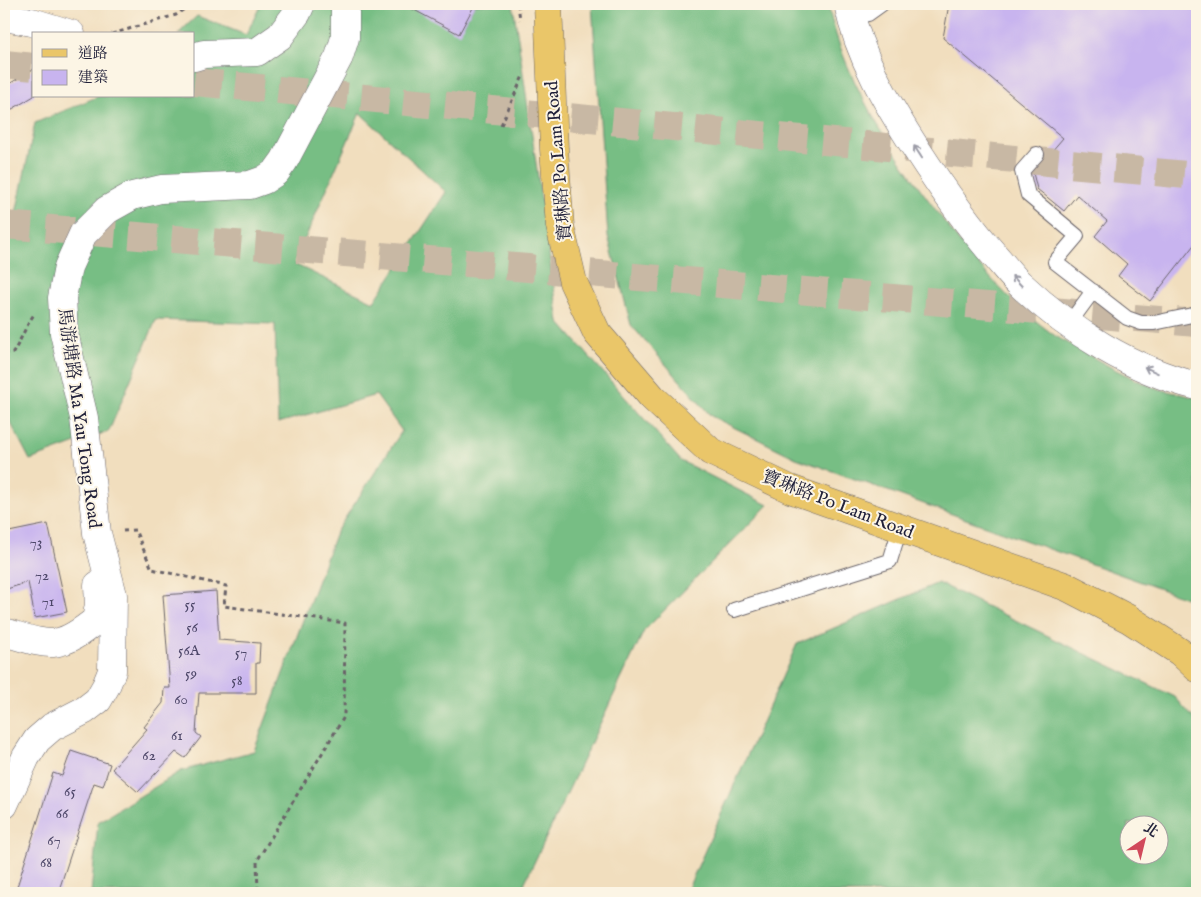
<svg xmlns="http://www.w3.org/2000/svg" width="1201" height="897" viewBox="0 0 1201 897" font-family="'IM FELL English','Noto Serif TC',serif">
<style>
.forest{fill:#77be84;stroke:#4c7060;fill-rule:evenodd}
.building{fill:#c8b4ef}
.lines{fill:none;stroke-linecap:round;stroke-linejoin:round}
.trunk-tunnel{stroke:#c8b8a4;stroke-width:28;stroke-dasharray:28 14;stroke-linecap:butt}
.service-casing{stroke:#6a6469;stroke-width:16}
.minor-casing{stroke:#6a6469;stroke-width:29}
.tertiary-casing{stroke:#6a6469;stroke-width:29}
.primary-casing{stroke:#6a6469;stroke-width:29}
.path{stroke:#6a6469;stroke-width:3;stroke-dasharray:4 4;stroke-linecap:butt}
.service{stroke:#fff;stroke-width:14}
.minor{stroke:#fff;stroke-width:28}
.tertiary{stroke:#fff;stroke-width:28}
.primary{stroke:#eac669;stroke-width:28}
.oneway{stroke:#9c9ca7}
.labels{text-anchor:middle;stroke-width:4;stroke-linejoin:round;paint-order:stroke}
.number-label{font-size:15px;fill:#4c4668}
.street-label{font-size:18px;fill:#22223b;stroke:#fcf5e5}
</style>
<rect width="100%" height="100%" fill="#fcf5e5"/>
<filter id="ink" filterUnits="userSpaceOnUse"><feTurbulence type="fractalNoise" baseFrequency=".02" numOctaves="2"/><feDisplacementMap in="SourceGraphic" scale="10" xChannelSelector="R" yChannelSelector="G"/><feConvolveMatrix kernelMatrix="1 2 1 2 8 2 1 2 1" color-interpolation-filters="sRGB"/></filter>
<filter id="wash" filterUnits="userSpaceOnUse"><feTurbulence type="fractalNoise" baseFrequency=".0096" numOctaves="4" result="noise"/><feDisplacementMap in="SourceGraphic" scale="20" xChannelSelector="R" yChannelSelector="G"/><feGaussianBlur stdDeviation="1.12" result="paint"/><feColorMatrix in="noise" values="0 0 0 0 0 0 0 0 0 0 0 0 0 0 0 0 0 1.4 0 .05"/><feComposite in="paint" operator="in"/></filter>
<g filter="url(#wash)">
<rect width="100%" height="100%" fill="#f1debe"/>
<path class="forest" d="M261,4H432L426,15L459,33L475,4H513L559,322L681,461L768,505L644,631L524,884L539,893H91L98,822L181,771L254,751L336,532L402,431L376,395L278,423L275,324L156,320L109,431L30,460L4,410V236L14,223L35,123L99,96H194V34H178L197,16L246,35ZM360,113L446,192L374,302L294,264Z
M592,4H828C843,76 884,139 927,198C964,249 999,294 1050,332C1057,338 1067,342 1075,347C1100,362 1126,376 1153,387C1167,392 1183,394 1197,398V602L796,458L711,416L631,325L608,236Z
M938,583L1175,697L1197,722V893H686L797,644ZM1128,824H1158V854H1128Z"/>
<g id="blocks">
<path class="building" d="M403,4H475L459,34Z
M949,4H1197V241L1150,301L1118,276L1127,264L1095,236L1107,221L1077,195L1064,211L1037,189L1033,173L1063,138L943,38Z
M34,69V96L4,114V87Z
M48,524L67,612L35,618L28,582L4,590V533Z
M216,591L219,640L260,643L259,663H256V693H199L196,733L201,737L185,758L176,752L138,792L112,769L147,729L144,727L163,703L164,688H170L163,595Z
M71,751L110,764L103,786L94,783L58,893H15L53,773L62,776Z"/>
</g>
</g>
<g filter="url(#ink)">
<use href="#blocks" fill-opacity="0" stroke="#6a6469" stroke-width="1"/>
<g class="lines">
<path class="trunk-tunnel" d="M4,64L34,67
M194,82L1197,176
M4,225L1197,323"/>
<g class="service-casing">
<path id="service" d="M851,18L868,14L882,4
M1037,154L1022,171L1028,195L1077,236L1055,262L1127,318L1141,323H1154L1197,314
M1068,325L1093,291
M734,610L890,561L900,528"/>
</g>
<g class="minor-casing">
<path id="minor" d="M4,17L32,22L71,34
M194,57L204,54L257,52L280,36L297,13L301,4
M4,632C49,645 57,652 96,620L99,605L98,585
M4,805L26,757L37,740L52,727L85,710L98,700L106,686L112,671L113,595L97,533L84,418L64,333L62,298L68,267L83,234L107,210L132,196L161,189L250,185L264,180L276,172L284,161L339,57L345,38V4"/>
</g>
<g class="tertiary-casing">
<path id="tertiary" d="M848,4C859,57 888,105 917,150C941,187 967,224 996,257C1004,266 1012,277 1021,285C1070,331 1132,370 1197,386"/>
</g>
<g class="primary-casing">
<path id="primary" d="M548,4L554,149L560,226L573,282L597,333L652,397L710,451L790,489L1067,587L1129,619L1180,652L1197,668"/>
</g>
<path class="path" d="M518,4L520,20
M112,34L176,15L191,4
M501,125L523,76
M4,353L5,354L13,353C21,340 26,325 35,313
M123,531L135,530L152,569L226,586L224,606L345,623L344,717L257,861L258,893"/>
<use href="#service" class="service"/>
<use href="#minor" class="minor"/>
<use href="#tertiary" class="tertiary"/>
<use href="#primary" class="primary"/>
</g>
<defs><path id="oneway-shaft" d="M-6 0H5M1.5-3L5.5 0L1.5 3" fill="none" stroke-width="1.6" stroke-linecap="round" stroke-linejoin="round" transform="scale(1.25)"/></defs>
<g class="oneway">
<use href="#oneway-shaft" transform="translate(918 152) rotate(-123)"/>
<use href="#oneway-shaft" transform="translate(1017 281) rotate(-133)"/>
<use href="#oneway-shaft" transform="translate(1151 370) rotate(-155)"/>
</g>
</g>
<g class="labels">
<g class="number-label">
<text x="36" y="547">73</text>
<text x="42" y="580">72</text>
<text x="48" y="606">71</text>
<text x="190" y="609">55</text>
<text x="192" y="632">56</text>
<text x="189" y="655">56A</text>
<text x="241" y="657">57</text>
<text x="191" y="678">59</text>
<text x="237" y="685">58</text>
<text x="181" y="704">60</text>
<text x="177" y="740">61</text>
<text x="149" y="760">62</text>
<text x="70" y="796">65</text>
<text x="62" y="818">66</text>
<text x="54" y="845">67</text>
<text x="46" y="867">68</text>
</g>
<g class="street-label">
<text transform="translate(558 161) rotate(-95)" y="6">寶琳路 Po Lam Road</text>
<text transform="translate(80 418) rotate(82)" y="6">馬游塘路 Ma Yau Tong Road</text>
<text transform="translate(838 504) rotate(21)" y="6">寶琳路 Po Lam Road</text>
</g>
</g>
<rect width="1201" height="897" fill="none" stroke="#fcf5e5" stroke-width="20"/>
<rect x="32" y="32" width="162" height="65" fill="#fcf5e5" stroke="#a5a1a1"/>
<rect x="42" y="49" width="25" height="8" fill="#eac669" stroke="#a5a1a1"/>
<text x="78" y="58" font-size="15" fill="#22223b">道路</text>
<rect x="42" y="70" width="25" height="15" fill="#c8b4ef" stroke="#a5a1a1"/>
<text x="78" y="82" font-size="15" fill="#22223b">建築</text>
<g transform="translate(1144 840) rotate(35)"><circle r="24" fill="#fcf5e5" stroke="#a5a1a1"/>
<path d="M0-4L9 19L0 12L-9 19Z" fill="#d1495b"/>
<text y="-8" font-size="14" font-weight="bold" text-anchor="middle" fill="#22223b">北</text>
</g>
</svg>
